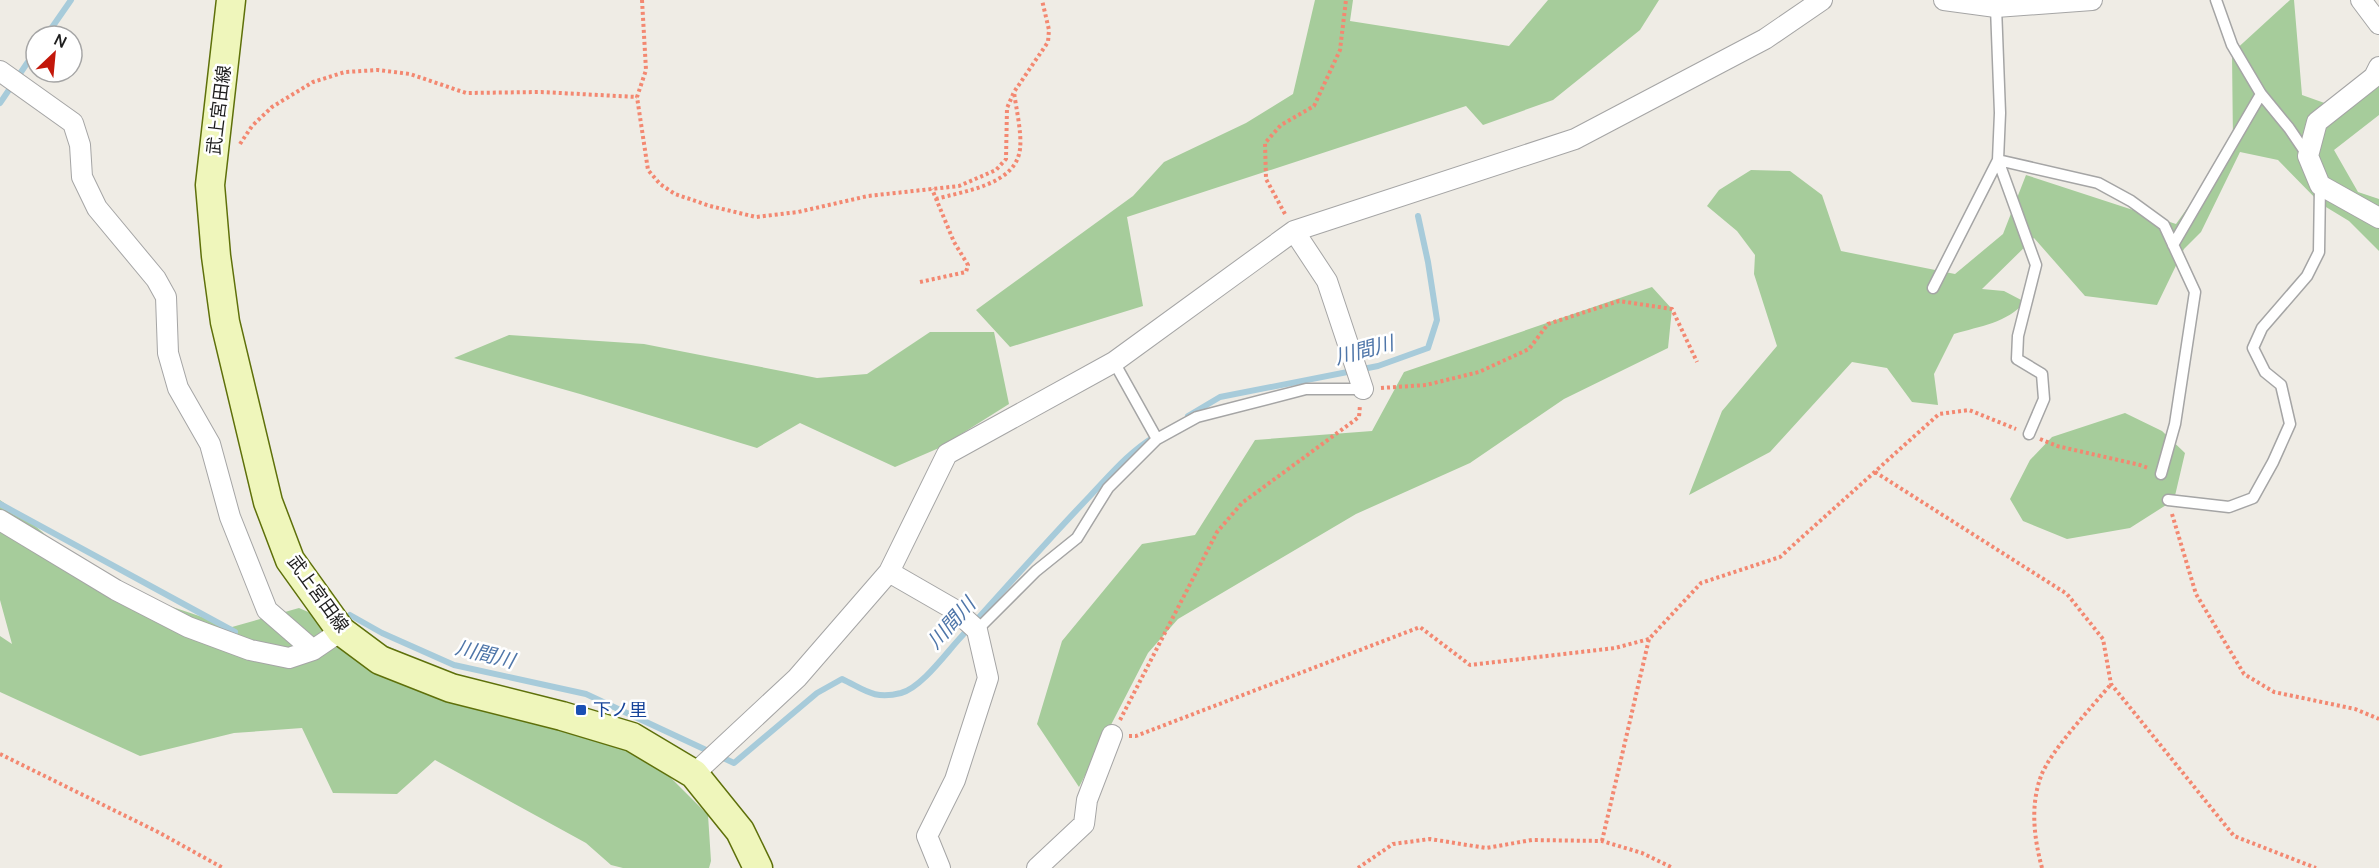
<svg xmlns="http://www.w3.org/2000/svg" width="2379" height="868" viewBox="0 0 2379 868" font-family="Manrope,'Noto Sans JP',sans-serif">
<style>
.forest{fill:#a6cc9b}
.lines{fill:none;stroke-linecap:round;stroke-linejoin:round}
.stream{stroke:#a7cbda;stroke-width:6}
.lane-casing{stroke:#a5a5a5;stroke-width:13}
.street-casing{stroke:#a5a5a5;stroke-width:22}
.secondary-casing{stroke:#5e700a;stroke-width:31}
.path{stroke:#f38871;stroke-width:4;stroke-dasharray:3 3;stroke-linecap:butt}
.lane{stroke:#fff;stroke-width:10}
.street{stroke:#fff;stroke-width:20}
.secondary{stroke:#eff6bb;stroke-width:28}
.transit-dot{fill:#1a4fb4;stroke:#fff;stroke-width:2}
.labels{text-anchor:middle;stroke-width:5;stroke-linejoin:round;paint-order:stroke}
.street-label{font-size:18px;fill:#1e1e1e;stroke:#fff}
.transit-label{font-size:18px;fill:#164399;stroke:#fff;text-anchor:start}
.water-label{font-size:20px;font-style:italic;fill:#4f76a9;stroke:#fff}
</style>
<rect width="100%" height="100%" fill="#efece5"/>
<path class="forest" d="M1315,0H1353L1350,21L1509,46L1548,0H1659L1640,30L1553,100L1483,125L1466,106L1127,217L1143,306L1010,347L976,310L1133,196L1164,162L1246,123L1293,94Z
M2290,0H2294L2302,95L2333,106L2379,81V115L2334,150L2358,192L2379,199V251L2349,221L2321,204L2278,160L2240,152L2201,232L2184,249L2157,305L2085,296L2034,238L1982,289L2004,291L2025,302C2007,323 1980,326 1954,334L1934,374L1938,405L1912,402L1887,368L1852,362L1770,452L1689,495L1722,411L1777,346L1754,274L1755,255L1737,231L1707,206L1719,190L1751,170L1790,171L1822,195L1841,251L1955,274L2003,234L2026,175L2176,224L2233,144L2232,53Z
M1652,287L1672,309L1668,348L1564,399L1470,463L1356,514L1178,619L1148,653L1079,787L1037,724L1062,641L1142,544L1195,535L1255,440L1372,431L1404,372Z
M930,332H994L1009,404L939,448L895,467L800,423L757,448L580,394L454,358L509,335L644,344L817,378L867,374Z
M2125,413L2162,431L2185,453L2174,500L2130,528L2067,539L2023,521L2010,499L2030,460L2052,437Z
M0,500L33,524L101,583L232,627L299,608L654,761L708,815L711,861L709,868H623L611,865L586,843L435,760L397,794L333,793L302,728L234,733L140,756L0,692V636L12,644L0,600Z"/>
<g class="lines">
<path class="stream" d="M46,36L71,0
M0,103L36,50
M1188,416L1220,397L1378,366L1428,348L1437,320L1428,262L1418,216
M0,504L235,632
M350,615L382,633L454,665L586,694L734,763L817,693L842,679C865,690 874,700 901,693C922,687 946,653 961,637C1004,590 1046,542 1090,496C1110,475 1129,452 1154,437"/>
<g class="lane-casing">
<path id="lane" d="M2216,0L2232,45L2261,94L2289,128L2308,156
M2173,245L2261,94
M1933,288L1998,160L2000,113L1996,7
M1114,362L1157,439
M2029,434L2044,399L2042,374L2017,359L2018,336L2036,265L1998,160L2098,183L2131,201L2164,225L2195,292L2175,424L2161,474
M2168,500L2229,507L2253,498L2273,462L2290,424L2281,385L2265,372L2253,348L2262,328L2307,276L2319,252L2320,185
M977,630L1036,571L1077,538L1108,488L1157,439L1197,417L1306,389H1363"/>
</g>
<g class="street-casing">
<path id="street" d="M1944,0L1996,7L2092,0
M2361,0L2379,24
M2379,67L2374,77L2317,122L2308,156L2320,185L2379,218
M0,71L73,123L80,145L82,177L97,208L156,279L166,297L168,353L178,388L210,444L230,517L267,610L313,650L341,631
M1294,231L1327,281L1363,389
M0,520L116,590L188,627L250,650L289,658L313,650
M889,572L955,610L977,630L988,678L955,780L927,836L940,868
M694,774L797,678L889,572L947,454L1114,362L1294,231L1575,139L1765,39L1822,0
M1037,868L1084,824L1087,800L1112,735"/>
</g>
<g class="secondary-casing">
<path id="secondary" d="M231,0L210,185L216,256L225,322L268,502L290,560L341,631L380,660L451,688L562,716L632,737L694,774L740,831L758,868"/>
</g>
<path class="path" d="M642,0L646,70L637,97L648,170L660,184L675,194L710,206L756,217L798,212L868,196L959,186L996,170L1006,159L1007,108L1014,92L1048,42L1049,30L1042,0
M240,144L252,126L272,107L313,82L345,72L378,70L410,74L466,93L541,92L637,97
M936,199C964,191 1016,185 1020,149C1022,133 1016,108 1014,92
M1285,214L1266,179L1265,143L1281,125L1314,106L1340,50L1346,0
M920,282L966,272L968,265L954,242L932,189
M1381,388L1426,385L1479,372L1529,349L1548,324L1619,301L1672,309L1697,362
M2040,439L2057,446L2140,465L2148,468
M1875,472L2067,594L2103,639L2111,684L2234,836L2316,868
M2172,514L2196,594L2244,674L2274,692L2355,709L2379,719
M1120,720L1217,532L1242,503L1359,417L1360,405
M1129,736H1136L1420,627L1470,665L1615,648L1649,639
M0,754L158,832L223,868
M1602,841L1649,639L1701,583L1780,557L1939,414L1969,410L2016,429
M1358,868L1393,844L1430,839L1486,848L1532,840L1602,841L1642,853L1673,868
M2042,868C2034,838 2030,806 2041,776C2051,750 2092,707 2111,684"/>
<use href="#lane" class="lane"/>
<use href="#street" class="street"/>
<use href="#secondary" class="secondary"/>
</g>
<rect class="transit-dot" x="575" y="704" width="12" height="12" rx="3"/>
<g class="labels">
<g class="street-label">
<text transform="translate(219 110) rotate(-83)" y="6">武上宮田線</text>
<text transform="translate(318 594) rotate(54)" y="6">武上宮田線</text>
</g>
<g class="transit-label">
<text x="593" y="716">下ノ里</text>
</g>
<g class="water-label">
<text transform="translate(1364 350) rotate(-15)" y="7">川間川</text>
<text transform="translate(951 623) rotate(-48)" y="7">川間川</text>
<text transform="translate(485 654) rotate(14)" y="7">川間川</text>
</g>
</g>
<g transform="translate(54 54) rotate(26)"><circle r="28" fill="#ffffff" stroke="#a5a5a5" stroke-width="1.5"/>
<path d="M0-4.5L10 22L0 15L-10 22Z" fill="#c3170a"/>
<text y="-9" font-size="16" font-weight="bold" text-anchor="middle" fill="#1e1e1e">N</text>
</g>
</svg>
